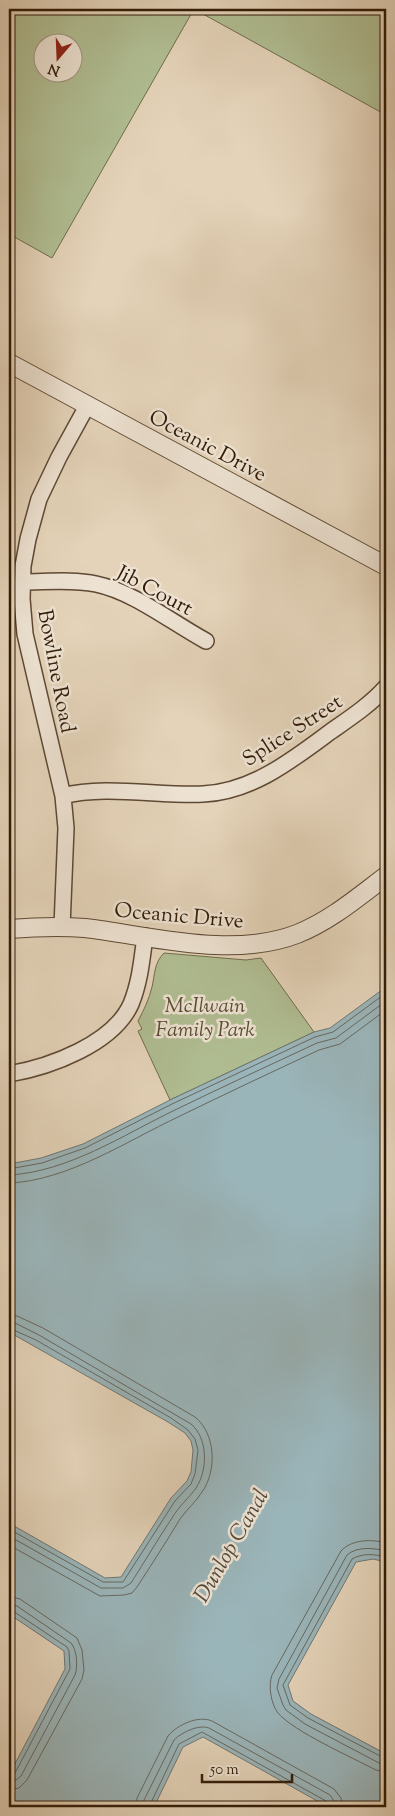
<svg xmlns="http://www.w3.org/2000/svg" width="395" height="1816" viewBox="0 0 395 1816" font-family="'Sorts Mill Goudy',serif">
<style>
.green{fill:#b0bd92;stroke:#706c4c;fill-rule:evenodd}
.water{fill:#9ab5ba;stroke:#707772}
.lines{fill:none;stroke-linecap:round;stroke-linejoin:round}
.shore{stroke:#666860;stroke-width:1}
.minor-casing{stroke:#5e4934;stroke-width:18}
.tertiary-casing{stroke:#5e4934;stroke-width:20}
.minor{stroke:#ede2d2;stroke-width:15}
.tertiary{stroke:#ede2d2;stroke-width:18}
.labels{text-anchor:middle;stroke-width:5;stroke-linejoin:round;paint-order:stroke}
.street-label{font-size:21px;fill:#311b07;stroke:#ede2d2}
.park-label{font-size:21px;font-style:italic;fill:#574c31;stroke:#ede2d2}
.water-label{font-size:22px;font-style:italic;fill:#50493d;stroke:#ede2d2}
</style>
<rect width="100%" height="100%" fill="#e4d3b9"/>
<filter id="stains"><feTurbulence type="fractalNoise" baseFrequency=".004" numOctaves="4"/><feColorMatrix values="0 0 0 0 .2 0 0 0 0 .09 0 0 0 0 .02 0 0 0 .5 -.17"/></filter>
<radialGradient id="worn" r=".72"><stop offset=".6" stop-color="#630" stop-opacity="0"/><stop offset="1" stop-color="#630" stop-opacity=".3"/></radialGradient>
<path class="green" d="M9,9H194L52,258L9,234ZM72,42V72H42V42Z
M194,9H386V115Z
M164,953L246,960L261,958L314,1032L170,1100L138,1031L142,1029L138,1021C144,1010 149,999 152,987C155,974 154,963 164,953Z"/>
<path class="water" d="M386,987V1562L373,1559L356,1562L288,1685L293,1701L311,1714L386,1754V1807H328L203,1737L183,1747L154,1807H9V1775L65,1669L64,1651L9,1614V1523L105,1578L121,1577L171,1498L187,1481L191,1472L193,1450L191,1441L185,1433L168,1422L9,1332V1164L41,1158L83,1144L170,1100L314,1032L330,1028Z"/>
<g class="lines">
<path class="shore" d="M9,1169L42,1163L85,1148L172,1104L315,1037L333,1032L386,993
M9,1175C68,1172 123,1135 175,1110C222,1087 270,1065 317,1043L336,1038L386,1001
M9,1183C67,1181 127,1141 178,1117C225,1094 272,1072 319,1050L340,1044L386,1010
M9,1314L17,1316L43,1328L195,1417C216,1434 217,1471 202,1492C196,1502 187,1509 180,1519C166,1542 152,1564 137,1587L132,1593L124,1595L100,1596L9,1545
M9,1322L15,1323L39,1335L191,1424C208,1438 208,1470 196,1488C189,1498 179,1506 172,1518C158,1539 145,1561 131,1583L123,1588H101L9,1536
M9,1328L36,1340L171,1418L188,1430L195,1439L198,1450L195,1474L191,1484L175,1501L123,1582H103L9,1529
M386,1543C372,1539 352,1539 341,1551L272,1675C268,1686 271,1704 278,1713C293,1731 353,1758 376,1770L386,1772
M386,1551C374,1548 357,1546 347,1555L279,1679L277,1688L283,1705L286,1710L305,1724L379,1763L386,1764
M386,1557C375,1554 362,1553 352,1559L283,1685L290,1705L308,1718L382,1757L386,1758
M9,1596L20,1599L77,1638L82,1650L84,1670L82,1679L27,1780L19,1788L9,1790
M9,1604L17,1606L71,1643C77,1650 78,1666 75,1675L21,1776L15,1781L9,1782
M9,1610L13,1611L67,1647L69,1651L70,1669L15,1773L9,1776
M136,1807L137,1798L168,1736C177,1725 198,1715 212,1721L334,1789L341,1798L343,1807
M143,1807L144,1800L174,1740C181,1733 198,1724 209,1728L330,1795L334,1801L335,1807
M149,1807L179,1744L202,1732L326,1801L329,1807"/>
<g class="minor-casing">
<path id="minor" d="M23,582C46,582 73,579 96,584C134,592 171,622 206,641
M63,796C104,785 159,796 203,794C252,792 292,760 330,732C350,718 370,705 386,687
M62,927L66,828L63,796L25,634L22,599L23,566L28,539L39,499L59,457L87,406
M9,1074C50,1067 113,1044 131,1004C140,982 142,959 145,936"/>
</g>
<g class="tertiary-casing">
<path id="tertiary" d="M9,363L386,566
M9,929C34,927 60,926 85,928C152,936 232,959 297,934C330,921 358,897 386,876"/>
</g>
<use href="#minor" class="minor"/>
<use href="#tertiary" class="tertiary"/>
</g>
<g class="labels">
<g class="street-label">
<text transform="translate(208 445) rotate(28)" y="7">Oceanic Drive</text>
<text transform="translate(155 590) rotate(28)" y="7">Jib Court</text>
<text transform="translate(57 671) rotate(79)" y="7">Bowline Road</text>
<text transform="translate(292 730) rotate(-33)" y="7">Splice Street</text>
<text transform="translate(179 915) rotate(5)" y="7">Oceanic Drive</text>
</g>
<g class="park-label">
<text x="205" y="1012">McIlwain<tspan x="205" dy="24">Family Park</tspan></text>
</g>
<g class="water-label">
<text transform="translate(230 1545) rotate(-60)" y="8">Dunlop Canal</text>
</g>
</g>
<rect width="395" height="1816" fill="none" stroke="#e4d3b9" stroke-width="30"/>
<rect x="10" y="10" width="375" height="1796" fill="none" stroke="#311b07" stroke-width="2.5"/>
<rect x="15" y="15" width="365" height="1786" fill="none" stroke="#311b07"/>
<g transform="translate(58 58) rotate(199)"><circle r="24" fill="#ede2d2" stroke="#a29281"/>
<path d="M0-4L9 19L0 12L-9 19Z" fill="#8f2418"/>
<text y="-8" font-size="14" font-weight="bold" text-anchor="middle" fill="#311b07">N</text>
</g>
<path d="M202 1774v8h90v-8" fill="none" stroke="#311b07" stroke-width="2.5"/>
<text x="210" y="1774" font-size="15" fill="#311b07" stroke="#ede2d2" stroke-width="4" paint-order="stroke">50 m</text>
<rect width="100%" height="100%" filter="url(#stains)"/>
<rect width="100%" height="100%" fill="url(#worn)"/>
</svg>
